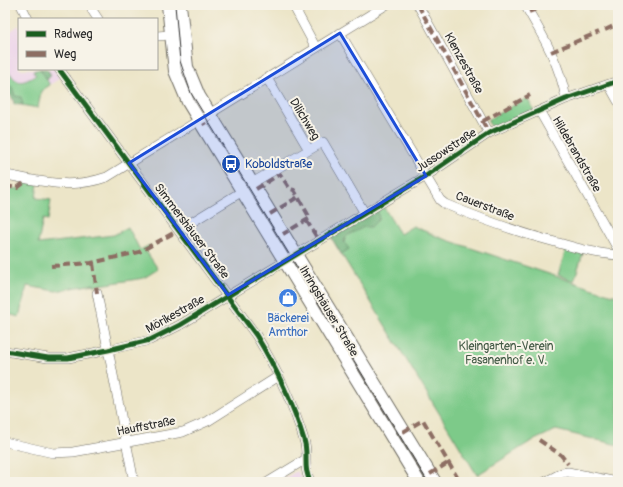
<svg xmlns="http://www.w3.org/2000/svg" width="623" height="487" viewBox="0 0 623 487" font-family="Pangolin,sans-serif">
<style>
.built{fill:#ecd1ea}
.green{fill:#7dca89;stroke:#547a5a}
.forest{fill:#66ae75;stroke:#486c50}
.lines{fill:none;stroke-linecap:round;stroke-linejoin:round}
.minor-casing{stroke:#6f6c62;stroke-width:10}
.major-casing{stroke:#6f6c62;stroke-width:14}
.minor{stroke:#fff;stroke-width:9}
.major{stroke:#fff;stroke-width:12}
.tram{stroke:#2b2b2b;stroke-width:1}
.quiet{stroke:#8d6e63;stroke-width:4;stroke-dasharray:8 4;stroke-linecap:butt}
.cycleway-casing{stroke:#f7f3e8;stroke-width:8}
.cycleway{stroke:#1b5e20;stroke-width:5}
.marked{fill:#1d4ed8;fill-opacity:0.2;stroke:#1d4ed8;stroke-width:3;stroke-linejoin:round}
.labels{text-anchor:middle;stroke-width:4;stroke-linejoin:round;paint-order:stroke}
.street-label{font-size:12px;fill:#2b2b2b;stroke:#f7f3e8}
.transit-label{font-size:12px;fill:#164399;stroke:#f7f3e8;text-anchor:start}
.shop-label{font-size:12px;fill:#366cbe;stroke:#f7f3e8}
.park-label{font-size:12px;fill:#445b47;stroke:#f7f3e8}
</style>
<rect width="100%" height="100%" fill="#f7f3e8"/>
<filter id="ink" filterUnits="userSpaceOnUse"><feTurbulence type="fractalNoise" baseFrequency=".025" numOctaves="2"/><feDisplacementMap in="SourceGraphic" scale="8" xChannelSelector="R" yChannelSelector="G"/><feConvolveMatrix kernelMatrix="1 2 1 2 8 2 1 2 1" color-interpolation-filters="sRGB"/></filter>
<filter id="wash" filterUnits="userSpaceOnUse"><feTurbulence type="fractalNoise" baseFrequency=".012" numOctaves="4" result="noise"/><feDisplacementMap in="SourceGraphic" scale="16" xChannelSelector="R" yChannelSelector="G"/><feGaussianBlur stdDeviation="0.9" result="paint"/><feColorMatrix in="noise" values="0 0 0 0 0 0 0 0 0 0 0 0 0 0 0 0 0 1.4 0 .05"/><feComposite in="paint" operator="in"/></filter>
<g filter="url(#wash)">
<rect width="100%" height="100%" fill="#ece5c8"/>
<path class="built" d="M19,25V69H54L60,78L41,91L38,108L5,84V35Z
M297,471L304,482H279Z"/>
<path class="green" d="M5,66C16,82 18,87 36,75L33,71L40,69L50,85L41,91L38,108L21,105L23,104L15,96L12,87L6,86L5,84Z
M527,98L534,110L492,128L487,120Z
M26,182L38,184L36,198L51,200L48,220L43,219L38,244L114,235L128,227L140,250L150,245L151,247L146,251L158,269L144,278L94,286V284L56,291L27,286L19,317L5,313V187L17,189Z
M383,206L400,234L413,226L441,238L606,293L618,296V445L556,430L530,442L477,475L331,237Z
M566,249L583,253L574,281L558,275Z"/>
<path class="forest" d="M40,69H47L51,75L47,80Z
M8,85L12,87L15,96L21,97L23,104L19,105L14,104L13,99L6,89Z
M377,209L379,219L371,227H364L346,236L344,242L349,249L341,254L331,237Z"/>
</g>
<g filter="url(#ink)">
<g class="lines">
<g class="minor-casing">
<path id="minor" d="M21,5L28,19
M293,5L316,48
M418,5L489,133
M525,5C543,36 560,64 566,99
M92,10L98,19
M340,33L440,200L445,204C481,219 517,232 555,242C576,248 596,254 618,255
M157,36L170,35
M59,69L256,335C276,368 293,403 304,440C309,453 302,469 311,482
M267,78L309,150L323,142L364,212
M609,85L618,101
M540,112L618,249
M5,175C43,181 69,190 107,177L386,5
M252,183L309,150
M179,230L241,192
M97,293L134,482
M5,351L48,358H68L108,350L150,340L180,325L426,176L489,133L566,99L618,81
M5,442L53,453L73,452L183,432L208,421L279,376
M268,482L306,459
M545,482L562,473L568,472L617,482"/>
</g>
<g class="major-casing">
<path id="major" d="M168,5L175,71L188,102L419,482
M180,5L187,67L199,96L435,482"/>
</g>
<use href="#minor" class="minor"/>
<use href="#major" class="major"/>
<path class="tram" d="M175,5L180,61L191,93L428,482"/>
<path class="quiet" d="M418,5L489,133
M529,12L547,5
M605,30L618,24
M551,52L599,32
M5,87H7
M210,120L211,121
M483,121L530,95
M204,123L205,125
M5,186L17,188L24,183
M256,189L280,174L290,189L294,190L310,218L283,234
M270,214L298,197
M306,220L318,239
M93,263L97,293
M51,266L91,263L139,252L179,230
M403,432L423,420L460,482
M539,440L561,455L568,464
M430,474L448,463"/>
<g class="cycleway-casing">
<path id="cycleway" d="M59,69L256,335C276,368 293,403 304,440C309,453 302,469 311,482
M5,351L48,358H68L108,350L150,340L180,325L426,176L489,133L566,99L618,81"/>
</g>
<use href="#cycleway" class="cycleway"/>
</g>
</g>
<path class="marked" d="M340,33L426,176L228,295L129,163Z"/>
<defs>
<g id="bus-disc" transform="scale(1)"><circle r="9.5" fill="#1a4fb4" stroke="#f7f3e8"/><path d="M-5-6H5V4H4V6H2V4H-2V6H-4V4H-5ZM-3.5-4V0h7V-4ZM-3.5 1.2v1.5H-2V1.2ZM2 1.2v1.5H3.5V1.2Z" fill="#fff"/></g>
<g id="shop-disc" transform="scale(1)"><circle r="9.5" fill="#3f7fe0" stroke="#f7f3e8"/><path d="M-5-2.5h2.3a2.7 3.5 0 0 1 5.4 0H5L5.5 6h-11ZM-1.5-2.5h3a1.5 2.3 0 0 0-3 0Z" fill="#fff"/></g>
</defs>
<g fill-rule="evenodd">
<use href="#bus-disc" x="231" y="164"/>
<use href="#shop-disc" x="288" y="298"/>
</g>
<g class="labels">
<g class="street-label">
<text transform="translate(464 63) rotate(61)" y="4">Klenzestraße</text>
<text transform="translate(305 119) rotate(59)" y="4">Dilichweg</text>
<text transform="translate(446 150) rotate(-33)" y="4">Jussowstraße</text>
<text transform="translate(577 154) rotate(60)" y="4">Hildebrandstraße</text>
<text transform="translate(485 206) rotate(21)" y="4">Cauerstraße</text>
<text transform="translate(192 231) rotate(53)" y="4">Simmershäuser Straße</text>
<text transform="translate(329 311) rotate(59)" y="4">Ihringshäuser Straße</text>
<text transform="translate(175 314) rotate(-29)" y="4">Mörikestraße</text>
<text transform="translate(146 426) rotate(-11)" y="4">Hauffstraße</text>
</g>
<g class="transit-label">
<text x="245" y="168">Koboldstraße</text>
</g>
<g class="shop-label">
<text x="288" y="322">Bäckerei<tspan x="288" dy="14">Amthor</tspan></text>
</g>
<g class="park-label">
<text x="506" y="350">Kleingarten-Verein<tspan x="506" dy="14">Fasanenhof e. V.</tspan></text>
</g>
</g>
<rect width="623" height="487" fill="none" stroke="#f7f3e8" stroke-width="20"/>
<rect x="18" y="18" width="140" height="52" fill="#f7f3e8" stroke="#a5a39c"/>
<rect x="26" y="31" width="20" height="6" fill="#1b5e20" stroke="#a5a39c"/>
<text x="54" y="38" font-size="12" fill="#2b2b2b">Radweg</text>
<rect x="26" y="51" width="20" height="6" fill="#8d6e63" stroke="#a5a39c"/>
<text x="54" y="58" font-size="12" fill="#2b2b2b">Weg</text>
</svg>
